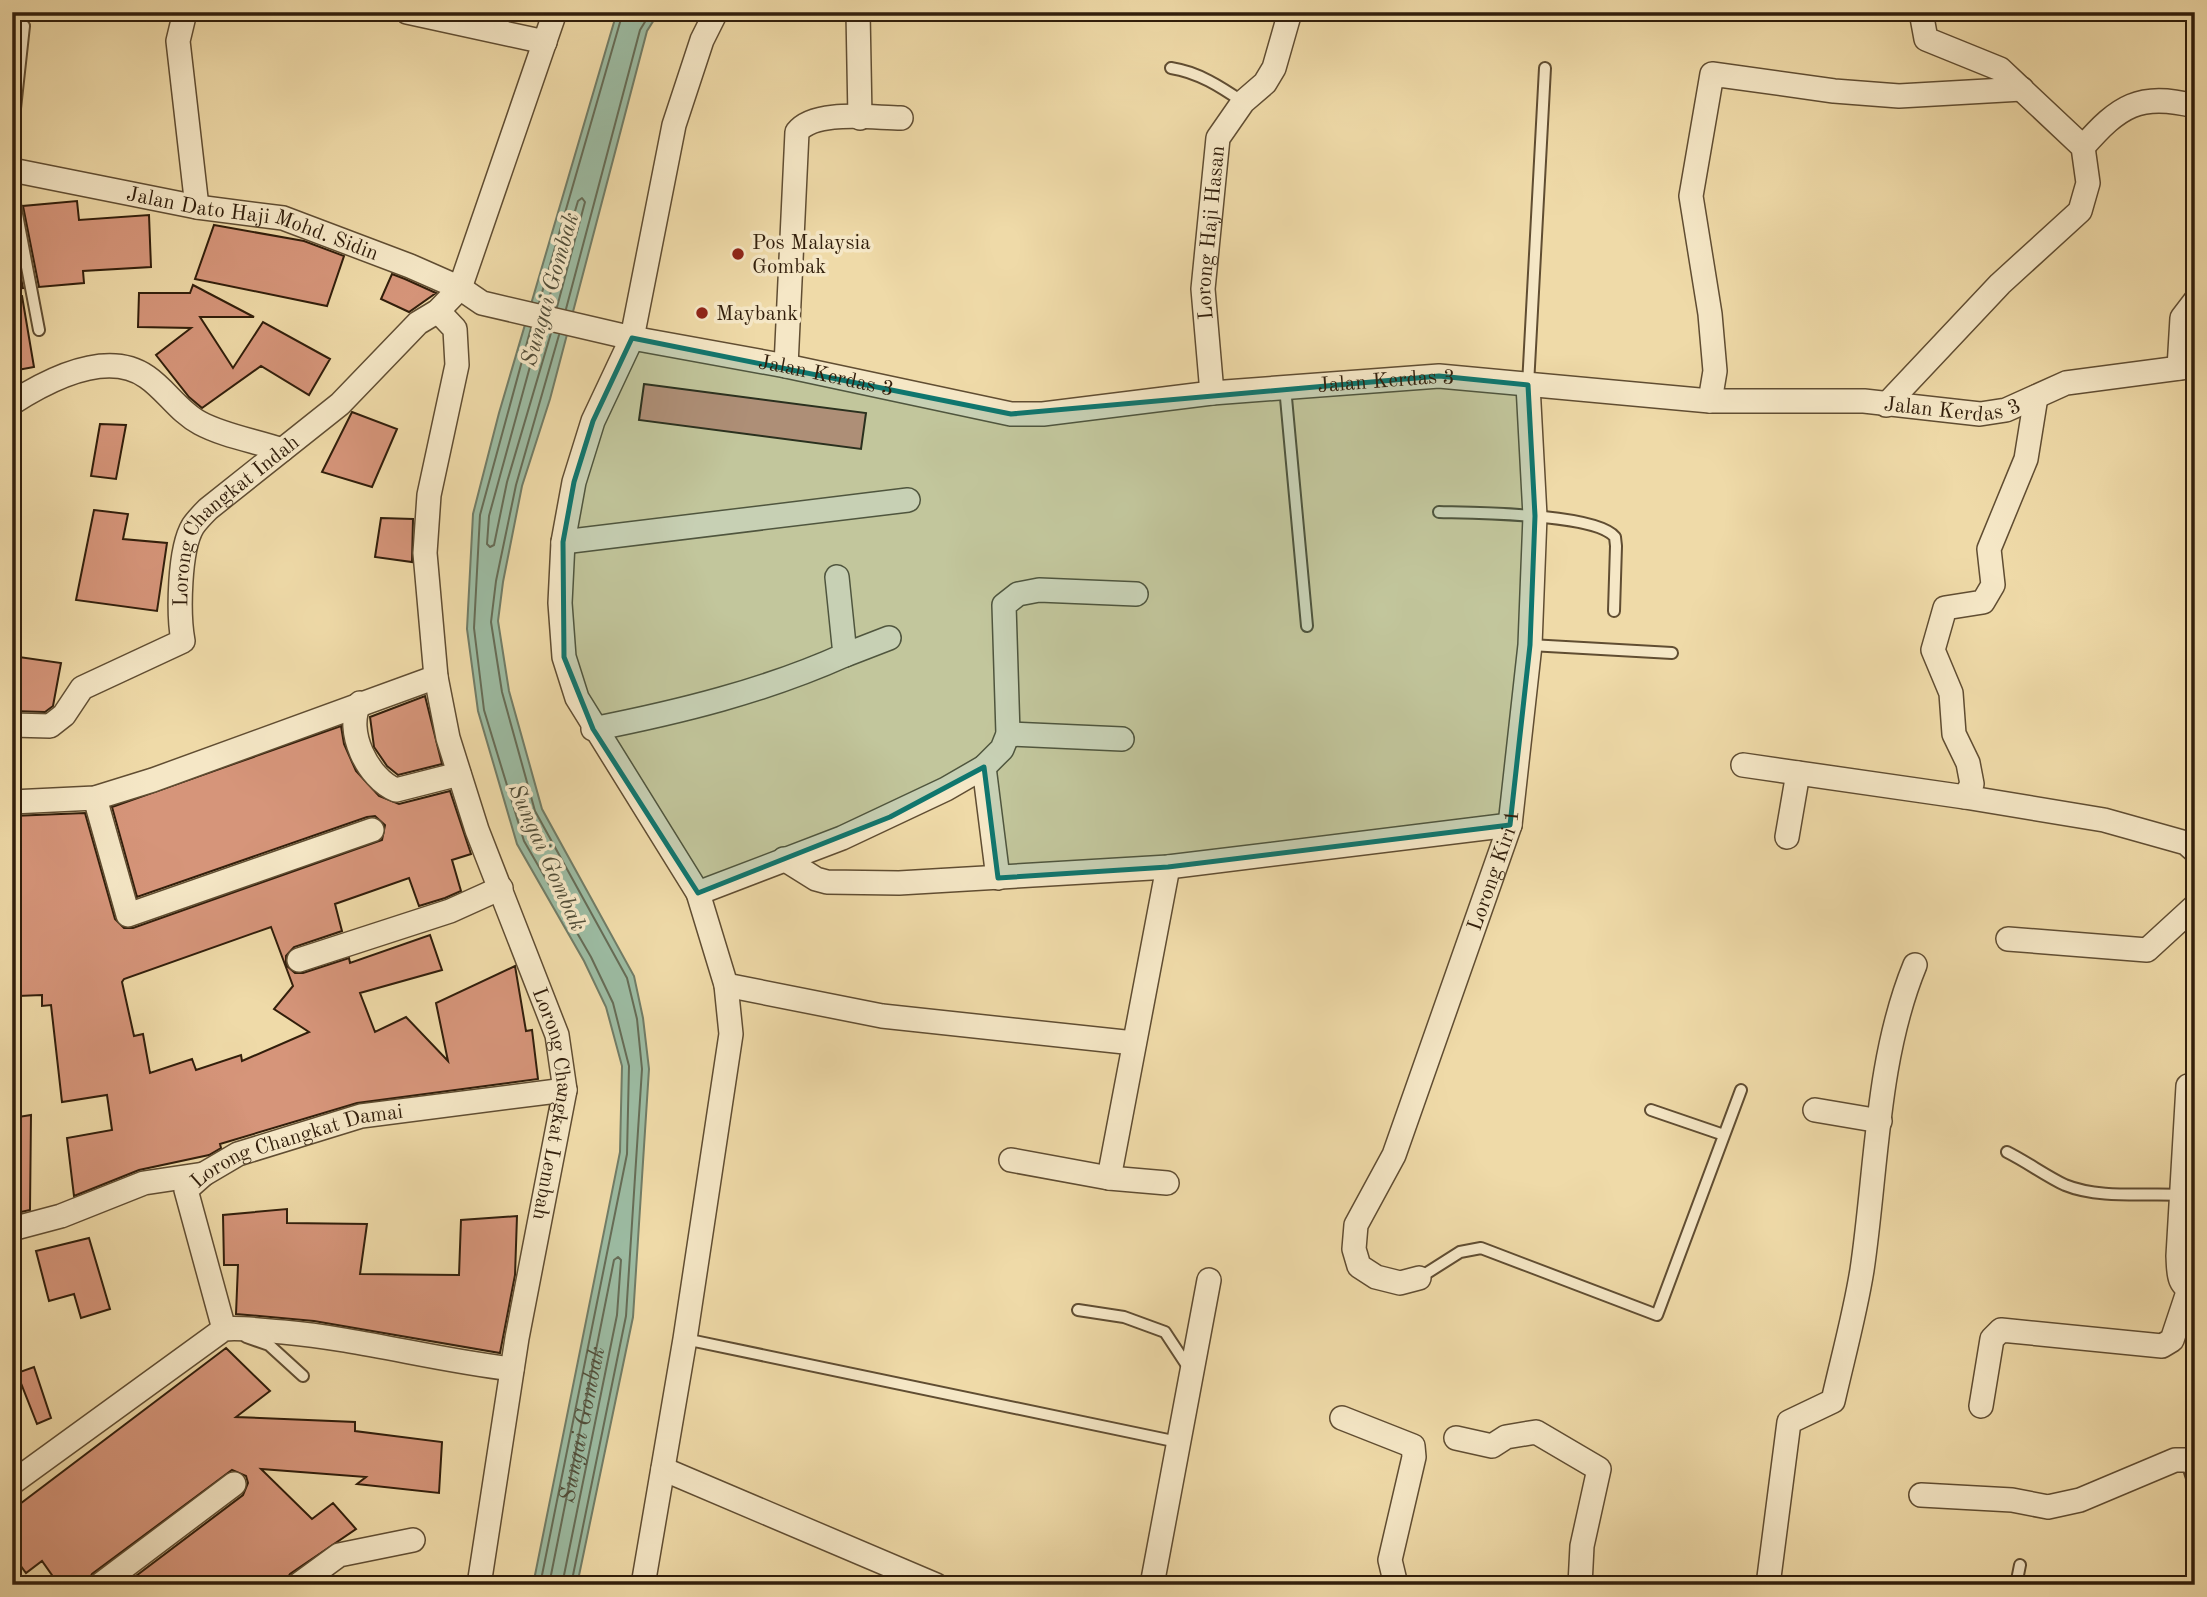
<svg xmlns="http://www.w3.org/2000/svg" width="2207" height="1597" viewBox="0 0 2207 1597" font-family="'Old Standard TT',serif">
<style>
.water{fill:#9cbba2;stroke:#717c66;stroke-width:2}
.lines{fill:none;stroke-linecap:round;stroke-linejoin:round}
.shore{stroke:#666c56;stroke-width:2}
.building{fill:#d6957a;stroke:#311e0b;stroke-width:2;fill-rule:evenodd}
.service-casing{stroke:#604d32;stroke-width:14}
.minor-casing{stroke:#604d32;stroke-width:26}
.service{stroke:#f5e7c6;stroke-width:10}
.minor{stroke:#f5e7c6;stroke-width:23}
.marked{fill:#0f766e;fill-opacity:0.2;stroke:#0f766e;stroke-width:5;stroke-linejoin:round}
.poi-dot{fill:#8f2418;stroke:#f5e7c6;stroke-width:2.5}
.labels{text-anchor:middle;stroke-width:7;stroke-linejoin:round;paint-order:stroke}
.street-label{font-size:21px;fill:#311e0b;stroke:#f5e7c6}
.poi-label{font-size:21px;fill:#311e0b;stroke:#f5e7c6;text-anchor:start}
.water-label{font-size:23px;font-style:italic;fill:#514d38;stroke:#f5e7c6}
</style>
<rect width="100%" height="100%" fill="#efdaa8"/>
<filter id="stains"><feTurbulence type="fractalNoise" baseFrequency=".00286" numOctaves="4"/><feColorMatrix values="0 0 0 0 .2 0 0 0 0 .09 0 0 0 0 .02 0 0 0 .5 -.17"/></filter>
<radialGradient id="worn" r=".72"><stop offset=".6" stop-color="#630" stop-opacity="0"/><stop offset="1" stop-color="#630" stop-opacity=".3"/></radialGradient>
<path class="water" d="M617,12H659L647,31L550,399L522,486L503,582L498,621L509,691L542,809L634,976L643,1018L649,1069L633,1317L577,1585H533L620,1152L622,1066L606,1007L584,961L517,844L478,711L467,629L473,514L499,413Z"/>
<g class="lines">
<g class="shore">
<path d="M539,303L623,12"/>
<path d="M547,305L578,201L582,198L585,202L557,307"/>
<path d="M566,309L640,30L651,12"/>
<path d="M531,328L480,515L474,628L484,710L524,841L591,957L613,1003L629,1066L627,1154L540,1585"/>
<path d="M540,330L489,516L487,544L490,547L494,545L507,482L551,333"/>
<path d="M559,335L516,485L496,581L491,622L502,692L535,811L627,978L637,1019L642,1069L626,1316L571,1585"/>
<path id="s1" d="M549,1585L614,1260L618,1257L621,1260L617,1315L562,1585"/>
</g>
</g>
<path class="building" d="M77,201L79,220L149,215L151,267L83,271L84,283L39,287L23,206Z
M214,225L304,241L344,256L327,306L195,279Z
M12,231L23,288L12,289Z
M392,274L405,279L436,293L409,312L381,299Z
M193,285L254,317H200L233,368L263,322L330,359L309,395L261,366L202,408L189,397L156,355L191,328L138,327L139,293H190Z
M22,296L34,367L12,371V297Z
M644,384L866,413L861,449L639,420Z
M352,412L397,429L372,487L322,472Z
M100,424L126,425L116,479L91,476Z
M94,510L128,514L123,539L167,543L157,611L76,600Z
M381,518L413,519L412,562L375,557Z
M12,656L61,663L53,706L45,712L12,711Z
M425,696L442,764L398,775L387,766L374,747L370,717Z
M341,726L344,744L356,771L379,796L399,804L450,791L471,854L452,860L461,891L445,898L419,906L409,878L335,904L342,931L294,947L286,956V965L295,973H303L349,958L350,963L430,935L442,970L360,993L375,1032L406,1017L448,1061L436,1003L515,966L526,1031L532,1030L538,1079L357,1103L220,1144L221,1148L209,1155L139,1170L74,1196L67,1138L112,1130L107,1095L62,1102L51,1005L42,1006V995L18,996L12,930V816L85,813L115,919L124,928H133L382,840L385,825L375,816L367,817L137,897L112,807ZM271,927L293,986L274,1009L309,1032L242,1061L241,1055L196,1070L192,1059L150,1073L143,1034L134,1036L122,982L124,979Z
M31,1115L30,1210L12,1214V1118Z
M287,1209V1223L367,1224L360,1274L459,1275L461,1220L517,1216L515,1275L500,1353L314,1321L236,1314L238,1265H224L223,1215Z
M89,1238L110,1309L81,1318L74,1294L49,1301L36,1251Z
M226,1348L270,1391L236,1417L355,1422V1431L442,1442L439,1493L357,1484L366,1477L261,1469L312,1519L333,1503L356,1529L290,1574L283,1585H124L243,1495L248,1483L246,1476L232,1470L92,1574L86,1585H59L42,1561L26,1573L12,1554V1510Z
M34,1367L51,1418L37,1424L17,1373Z"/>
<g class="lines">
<g class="service-casing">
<path id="service" d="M1171,68C1198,72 1221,87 1243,102
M12,136L24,26
M12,188L39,330
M1528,385L1545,68
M1285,387L1307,626
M1439,512C1472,513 1596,513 1615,537L1616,546L1614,611
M1530,645L1672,653
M1651,1110L1724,1135
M2007,1152C2027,1162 2046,1176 2065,1185C2099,1199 2145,1193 2181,1195
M1419,1278L1460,1252L1481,1248L1657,1315L1741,1090
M1078,1310L1124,1317L1165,1332L1190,1370
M246,1337L269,1345L303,1376
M685,1339L1178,1442
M2187,1463L2195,1487
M2016,1585L2020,1565"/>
</g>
<g class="minor-casing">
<g id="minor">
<path d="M185,12L178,41L197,207"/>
<path d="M407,12L545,42"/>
<path d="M858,12L860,118"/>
<path d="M2083,147C2119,106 2139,92 2195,106"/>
<path id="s2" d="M12,170L197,207L283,218L410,266L460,288L482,303L632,338L786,366L1011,414H1043L1212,393L1439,376L1710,401H1864L1980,414L2006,410L2066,383L2195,366"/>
<path id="s3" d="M438,311L455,329L457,365L429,495L425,553L436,677L448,738L477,830L557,1035L565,1090L517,1338L479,1585"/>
<path d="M786,366L797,132C815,109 873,118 901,118"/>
<path d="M2179,368L2182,318L2195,301"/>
<path id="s4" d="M1212,393L1203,289L1218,138L1243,102L1265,83L1274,68L1290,12"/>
<path d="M1710,401L1715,371L1710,314L1691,196L1712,74L1834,91L1899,96L2022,89"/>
<path d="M12,403C48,380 107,349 147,377C166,390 179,412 200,423C224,436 256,441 282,450"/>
<path d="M1886,405L2000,284L2080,211L2088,183L2083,147L2000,69L1926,39L1921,12"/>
<path d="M563,542L908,500"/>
<path d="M845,655L889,638"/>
<path d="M360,703C344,730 368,779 396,790L459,774"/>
<path id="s5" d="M12,725L50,726L64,715L82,688L183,641C178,614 179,549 193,526C197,520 203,514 208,509L340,404L418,323L438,311L460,288L555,12"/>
<path d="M593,729C679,712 765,691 845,655L837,577"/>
<path d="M1008,734L1122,739"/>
<path d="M1743,765L1965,797L1972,784L1968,763L1954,734L1951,693L1933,650L1945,608L1983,602L1993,585L1989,549L2026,459L2036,397"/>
<path d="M984,767L998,878"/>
<path d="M1965,797L2104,820L2186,843L2195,851"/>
<path d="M95,798L128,915L372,830"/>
<path d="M12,802L95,798L153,780L436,677"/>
<path d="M1787,837L1798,773"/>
<path d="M784,859L816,879L827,882L899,883L1168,867L1510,825"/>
<path d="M698,893L842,838L946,789L984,767L1002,749L1008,734L1004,605L1018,594L1039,590L1136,594"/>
<path d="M2008,939L2147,950L2195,906"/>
<path d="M299,960L450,911L501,888"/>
<path d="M726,985L882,1016L1134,1043"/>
<path d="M2195,1086H2188L2178,1256C2179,1272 2177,1287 2195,1290"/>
<path d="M1815,1110L1880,1121"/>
<path d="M1011,1160L1109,1178L1167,1183"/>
<path d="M1109,1178L1168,867"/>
<path d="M12,1229L61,1216L144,1183L204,1174"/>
<path id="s6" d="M1419,1278L1400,1283L1376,1277L1359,1266L1354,1249L1356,1225L1394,1155L1510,825L1530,645L1535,516L1528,385"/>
<path id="s7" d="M224,1329L186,1190L204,1174L238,1154L361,1116L565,1090"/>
<path d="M1981,1406L1992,1339L2001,1330L2162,1346L2172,1340L2189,1289"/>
<path d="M1342,1418L1413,1446L1414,1457L1390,1560L1396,1585"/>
<path d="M1456,1438L1492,1446L1506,1437L1536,1432L1599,1469L1582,1546L1580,1585"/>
<path d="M663,1469L936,1585"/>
<path d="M12,1483L224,1329C243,1327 264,1331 283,1332C361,1339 435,1360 512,1369"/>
<path d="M1921,1495L2012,1500L2048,1507L2080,1500L2175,1460H2195"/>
<path d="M100,1585L234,1484"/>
<path d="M298,1585L339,1555L413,1540"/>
<path d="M643,1585L685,1339L731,1034L726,985L698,893L577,698L564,657L560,603L563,542L574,482L593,421L632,338L674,125L702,40L716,12"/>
<path d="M1152,1585L1209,1280"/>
<path d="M1768,1585L1789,1422L1833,1401C1843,1357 1855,1314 1862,1270C1877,1169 1876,1060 1915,965"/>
</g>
</g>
<use href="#service" class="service"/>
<use href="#minor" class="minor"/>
</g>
<path class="marked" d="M632,338L1011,414L1439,376L1528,385L1535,516L1530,645L1510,825L1168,867L998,878L984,767L890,817L698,893L593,729L564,657L563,542L574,482L593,421Z"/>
<g class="poi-dot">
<circle cx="738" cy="254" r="7"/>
<circle cx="702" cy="313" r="7"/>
</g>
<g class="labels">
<g class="street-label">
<text dy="7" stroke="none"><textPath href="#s2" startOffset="247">Jalan Dato Haji Mohd. Sidin</textPath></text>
<text dy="7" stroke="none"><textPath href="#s4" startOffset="161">Lorong Haji Hasan</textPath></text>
<text dy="7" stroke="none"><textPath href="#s2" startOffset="844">Jalan Kerdas 3</textPath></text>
<text dy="7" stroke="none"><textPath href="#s2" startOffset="1410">Jalan Kerdas 3</textPath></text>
<text dy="7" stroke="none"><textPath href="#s2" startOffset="1978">Jalan Kerdas 3</textPath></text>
<text dy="7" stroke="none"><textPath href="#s5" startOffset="343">Lorong Changkat Indah</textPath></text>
<text dy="7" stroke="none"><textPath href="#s6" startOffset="488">Lorong Kiri 1</textPath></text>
<text dy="7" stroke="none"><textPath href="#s3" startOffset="824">Lorong Changkat Lembah</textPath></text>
<text dy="7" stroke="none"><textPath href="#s7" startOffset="266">Lorong Changkat Damai</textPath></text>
</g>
<g class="poi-label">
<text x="752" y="249">Pos Malaysia<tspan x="752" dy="24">Gombak</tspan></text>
<text x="716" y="320">Maybank</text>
</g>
<g class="water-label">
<text transform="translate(549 289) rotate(-74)" y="8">Sungai Gombak</text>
<text transform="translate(548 857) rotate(66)" y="8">Sungai Gombak</text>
<text dy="8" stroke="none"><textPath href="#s1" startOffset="164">Sungai Gombak</textPath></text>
</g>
</g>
<rect width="2207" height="1597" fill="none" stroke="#efdaa8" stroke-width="42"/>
<rect x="14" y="14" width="2179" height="1569" fill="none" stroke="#311e0b" stroke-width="3.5"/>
<rect x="21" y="21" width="2165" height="1555" fill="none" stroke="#311e0b" stroke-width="2"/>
<rect width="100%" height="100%" filter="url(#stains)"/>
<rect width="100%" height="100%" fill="url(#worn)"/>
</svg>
